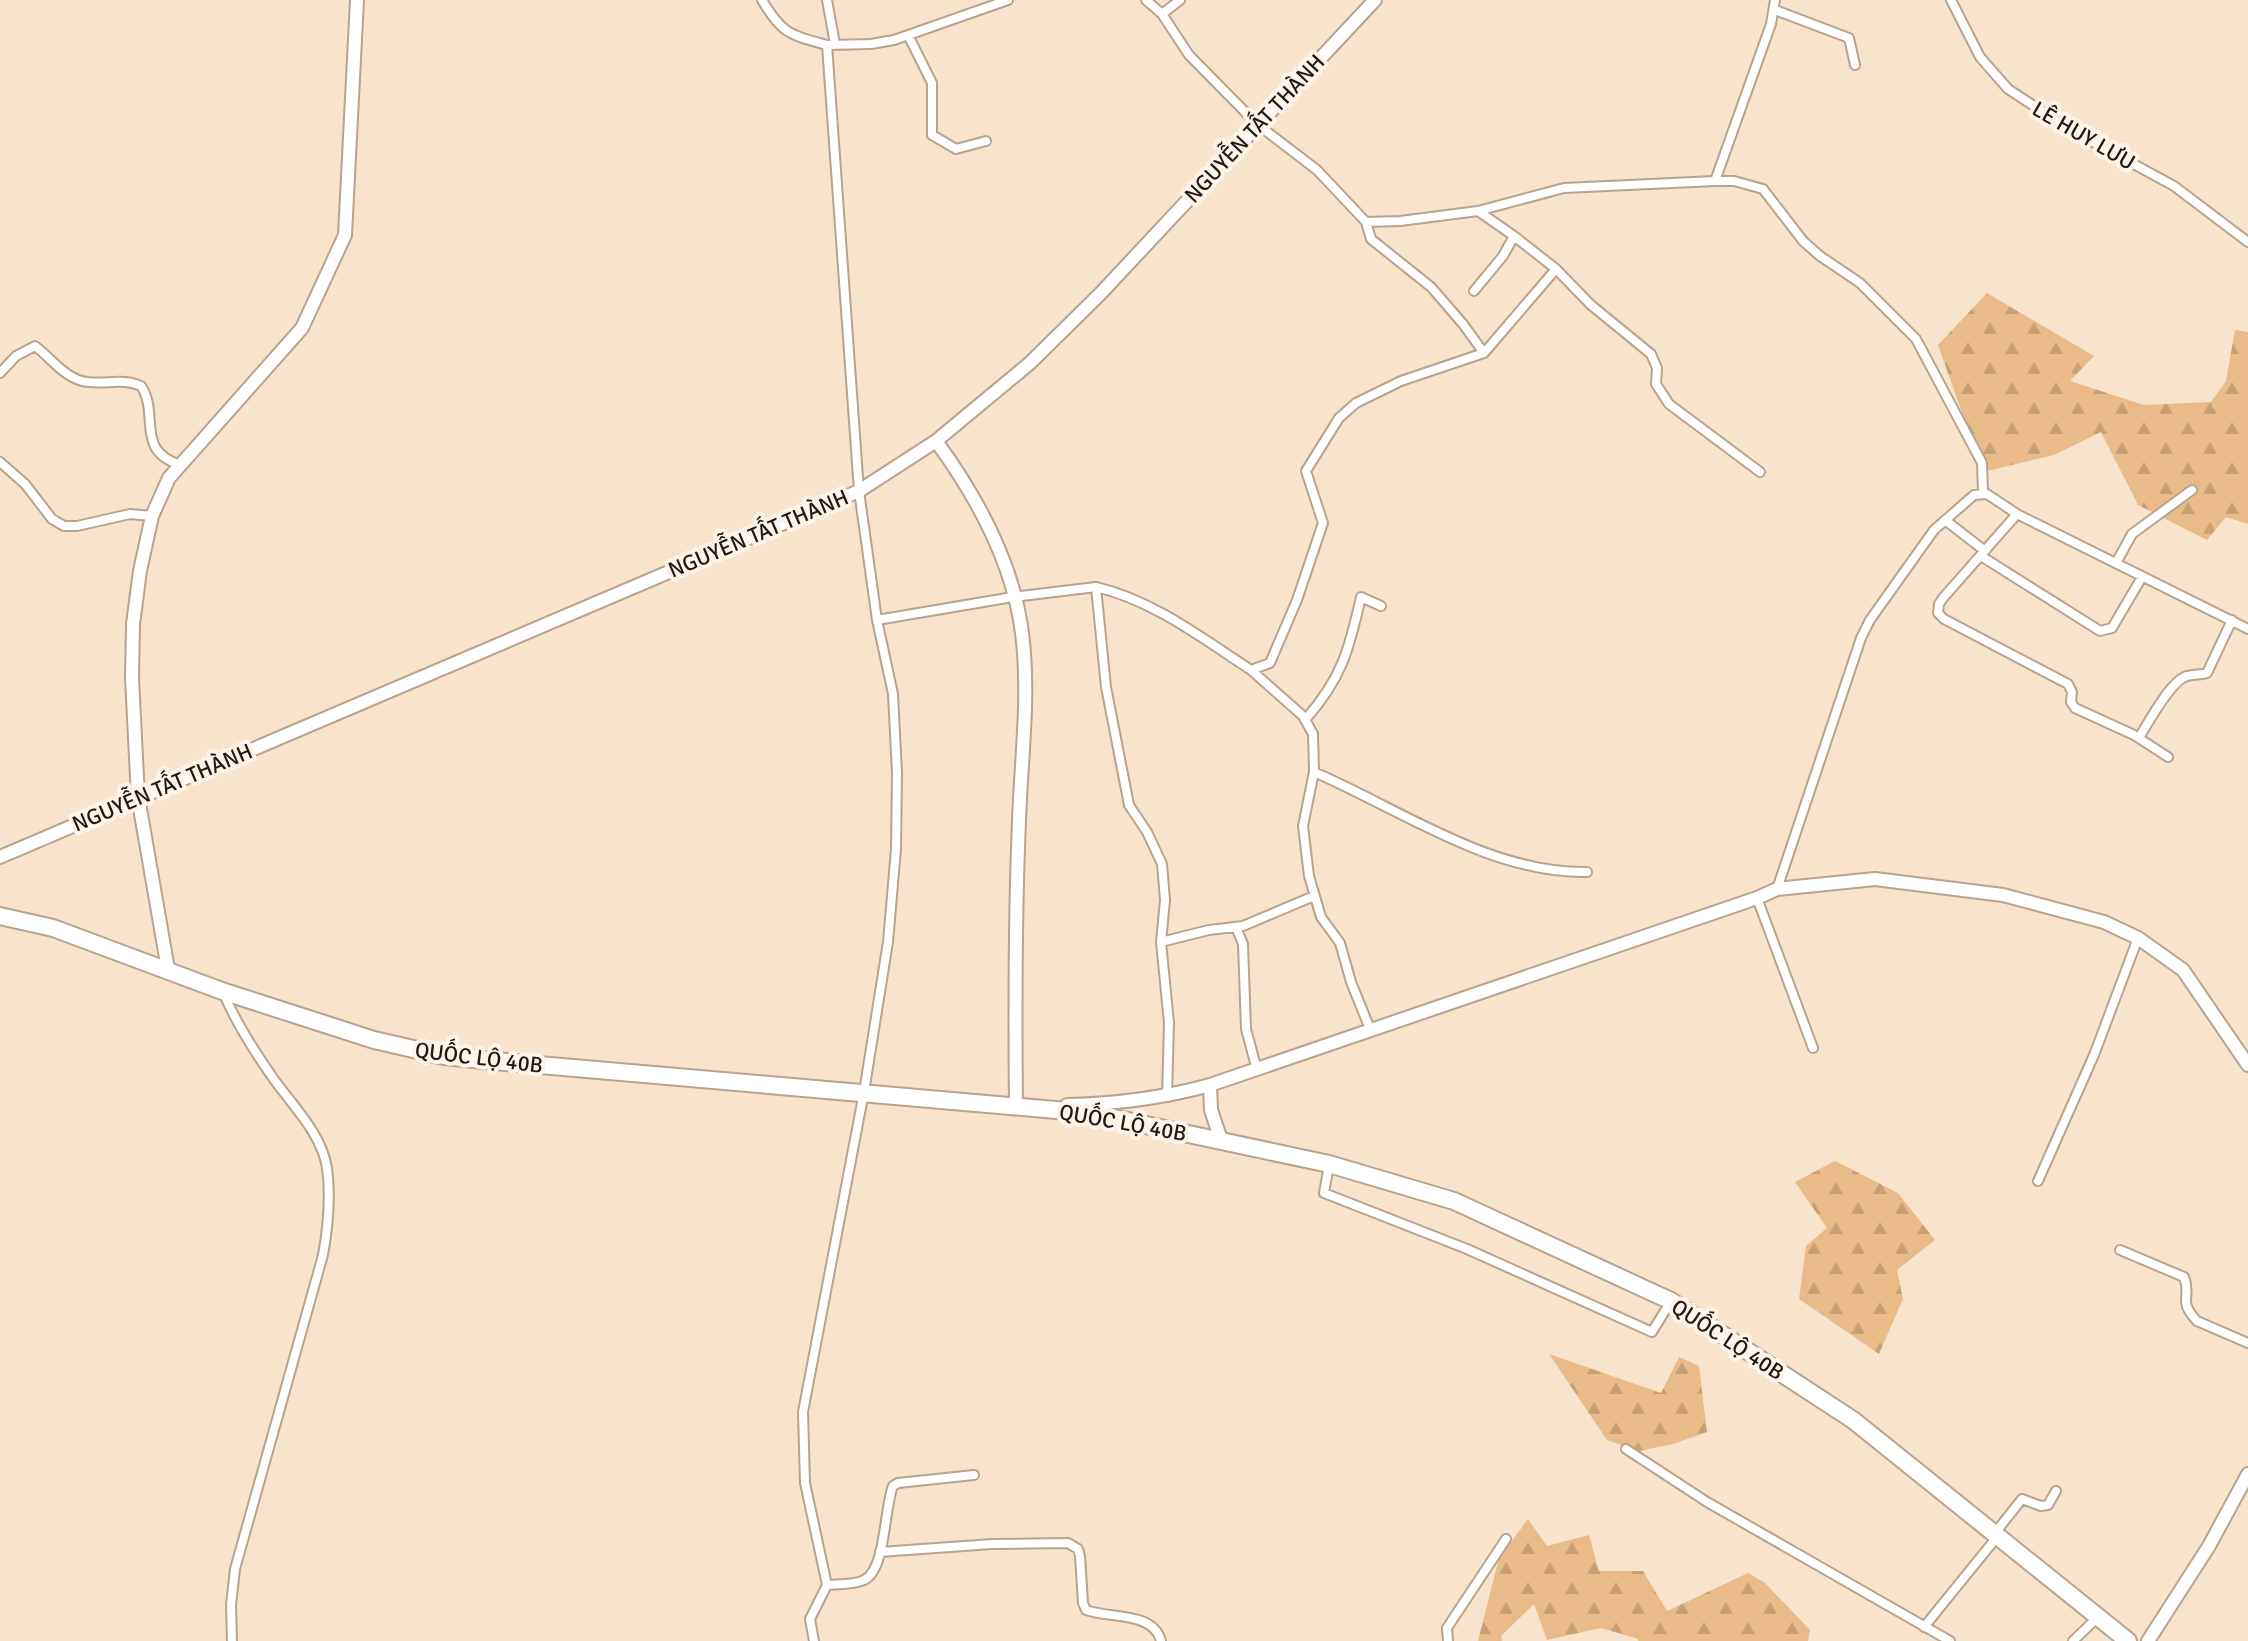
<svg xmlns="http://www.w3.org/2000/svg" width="2248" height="1641" viewBox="0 0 2248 1641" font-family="Signika,sans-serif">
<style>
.forest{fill:url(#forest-firs)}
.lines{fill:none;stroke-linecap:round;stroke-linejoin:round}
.street-casing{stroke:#b7a38e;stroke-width:12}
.secondary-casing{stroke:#b7a38e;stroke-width:16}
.highway-casing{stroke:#b7a38e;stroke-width:20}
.street{stroke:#fff;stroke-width:8}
.secondary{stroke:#fff;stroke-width:12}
.highway{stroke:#fff;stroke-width:16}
.labels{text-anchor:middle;stroke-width:8;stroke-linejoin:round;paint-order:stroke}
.street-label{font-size:22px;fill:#201911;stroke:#fcf3ea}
</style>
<defs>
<pattern id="forest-firs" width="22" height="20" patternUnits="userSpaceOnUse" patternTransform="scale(2)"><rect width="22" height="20" fill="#e8bb88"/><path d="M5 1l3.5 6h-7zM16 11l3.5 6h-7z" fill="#c7a074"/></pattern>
</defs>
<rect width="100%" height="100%" fill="#f8e4cd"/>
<path class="forest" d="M1987,293L2094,356L2070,381L2144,405L2211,402L2226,381L2235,330L2248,332V524L2226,517L2207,540L2138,505L2101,432L2054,455L1983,472L1938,345Z
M1835,1161L1898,1193L1935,1240L1897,1270L1903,1299L1879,1354L1799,1299L1806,1246L1827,1228L1795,1182Z
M1549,1354L1661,1393L1679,1357L1699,1366L1707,1432L1673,1444L1639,1451L1607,1440Z
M1528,1519L1547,1546L1589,1535L1599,1571H1643L1667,1611L1748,1573L1765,1583L1810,1630L1808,1641H1638V1639L1601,1628L1547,1640L1534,1604L1501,1636L1502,1641H1478L1499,1558Z"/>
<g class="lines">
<g class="street-casing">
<path id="street" d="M762,0C782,34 790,35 827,45L859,491L877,620L1013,597L1096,587
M827,0L835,44
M1146,0L1162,14L1180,0
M1951,0L1980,57L2008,89L2069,129L2174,186L2248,242
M1775,10L1849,38L1855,65
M1162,14L1189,55L1257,124L1317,170L1366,222L1400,221L1478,211L1564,188L1715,181L1771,24L1775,0
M908,35L932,83V135L956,149L986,141
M827,45L871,44L894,40L1008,0
M1715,181H1734L1763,189L1803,241L1820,256L1860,283L1916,339L1982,463L1983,493
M1478,211L1514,236L1556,269L1591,305L1651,354L1657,368L1656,384L1669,404L1760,472
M1366,222L1371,239L1431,287L1463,324L1484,353
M1474,291L1503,256L1514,236
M0,373L16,356L35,346C50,357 63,376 82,381C101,386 123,377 141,386C160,414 134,451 181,465
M0,462L25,484L52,519L64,526H77L130,514L152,516
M2017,514L1943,598L1939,604L1938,613L1944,619L2068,684L2072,692L2071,702L2075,708L2134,735L2168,757
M1945,520L1985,551
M1981,556L2100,631L2112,628L2142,577
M2116,563L2132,534L2192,490
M1251,670L1303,716L1313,734L1314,772L1303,826L1309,876L1321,917L1340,943L1351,982L1370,1029
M1305,720C1342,678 1349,650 1361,597L1381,606
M2139,738C2148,723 2171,680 2187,676C2194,674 2201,675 2207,673L2232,620
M1314,772C1400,809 1491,874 1587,872
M1777,889L1861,638L1870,620L1934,530L1974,495L1987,494L2017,514L2248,629
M1757,898L1813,1048
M1236,927L1243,944L1246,1029L1257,1070
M1161,942L1209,930L1243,926L1314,896
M223,992C236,1023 254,1051 273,1078C292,1105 322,1134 327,1168C331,1197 328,1227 323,1255L235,1569L231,1605L232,1641
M1167,1097L1169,1023L1161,942L1165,900L1162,864L1147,832L1129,805L1106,687L1096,587C1153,600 1203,639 1251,670L1270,663L1297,600L1323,523L1306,471L1339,418L1356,403L1401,381L1484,353L1556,269
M1329,1165L1324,1193L1467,1249L1652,1332L1671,1301
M2038,1181L2094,1055L2138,938
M2120,1250L2184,1277C2192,1298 2177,1300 2197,1321L2248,1343
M1626,1449L1707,1502L1950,1641
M1995,1533L2022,1499L2041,1506L2048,1505L2056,1491
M880,1552L992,1544L1068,1543L1078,1549L1080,1556L1083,1603L1086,1610C1110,1619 1153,1611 1161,1641
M827,1585C838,1584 854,1585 864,1580C886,1570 884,1508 893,1486L898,1483L974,1475
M1924,1627L1997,1537
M814,1641L810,1619L827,1585L805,1483L803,1412L864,1092L888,942L896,849L897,773L893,694L877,620
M1448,1641L1447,1628L1506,1539
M2073,1641L2098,1617"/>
</g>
<g class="secondary-casing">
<path id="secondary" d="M936,441C977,497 1013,562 1022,633C1030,694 1021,760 1019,821C1015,916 1015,1011 1016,1106H1021
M0,857L859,491L936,441L1030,363L1101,293L1375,0
M168,969L138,797L132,678L133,624L140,571L152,516L169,478L302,328L345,235L357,0
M1210,1085L1211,1110L1221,1140
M1067,1105C1116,1104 1163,1098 1210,1085L1757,898L1777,889L1875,879L2003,895L2104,922L2138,938L2183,970L2248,1065
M2148,1641L2209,1546L2248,1474"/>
</g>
<g class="highway-casing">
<path id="highway" d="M0,916L53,928L222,991L374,1040L444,1056L483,1060L1090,1113L1329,1164L1454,1201L1671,1301L1853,1420L2128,1641"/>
</g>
<use href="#street" class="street"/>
<use href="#secondary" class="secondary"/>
<use href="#highway" class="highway"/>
</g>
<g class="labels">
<g class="street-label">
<text transform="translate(1254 128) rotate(-47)" y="8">NGUYỄN TẤT THÀNH</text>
<text transform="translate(2084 135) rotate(30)" y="8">LÊ HUY LƯU</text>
<text transform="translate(758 533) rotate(-23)" y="8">NGUYỄN TẤT THÀNH</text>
<text transform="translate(162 787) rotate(-23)" y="8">NGUYỄN TẤT THÀNH</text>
<text transform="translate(479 1057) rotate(7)" y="8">QUỐC LỘ 40B</text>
<text transform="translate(1123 1122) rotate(10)" y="8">QUỐC LỘ 40B</text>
<text transform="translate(1728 1339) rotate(33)" y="8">QUỐC LỘ 40B</text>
</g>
</g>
</svg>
